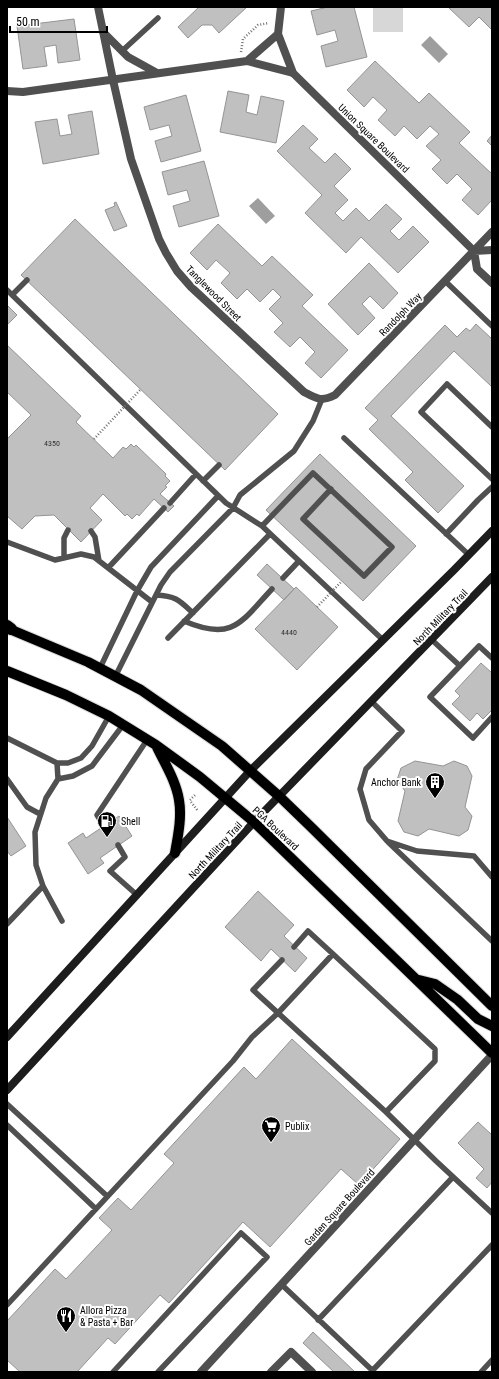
<svg xmlns="http://www.w3.org/2000/svg" width="499" height="1379" viewBox="0 0 499 1379" font-family="'Roboto Condensed',sans-serif">
<style>
.green{fill:#d7d7d7}
.water{fill:#9e9e9e}
.building{fill:#c0c0c0;stroke:#949494}
.lines{fill:none;stroke-linecap:round;stroke-linejoin:round}
.primary-casing{stroke:#dbdbdb;stroke-width:12}
.highway-casing{stroke:#dbdbdb;stroke-width:14}
.path{stroke:#727272;stroke-width:2.5;stroke-dasharray:1 2;stroke-linecap:butt}
.lane{stroke:#505050;stroke-width:5.5}
.street{stroke:#505050;stroke-width:8}
.secondary{stroke:#1d1d1d;stroke-width:8}
.primary{stroke:#000;stroke-width:10}
.highway{stroke:#000;stroke-width:12}
.path-bridge{stroke:#727272;stroke-width:2.5;stroke-dasharray:1 2;stroke-linecap:butt}
.labels{text-anchor:middle;stroke-width:4;stroke-linejoin:round;paint-order:stroke}
.number-label{font-size:8px;fill:#303030}
.street-label{font-size:10px;fill:#000;stroke:#fff}
.poi-label{font-size:10px;fill:#000;stroke:#fff;text-anchor:start}
</style>
<rect width="100%" height="100%" fill="#fff"/>
<path class="green" d="M373,7H403V32H373Z"/>
<path class="water" d="M430,36L448,54L439,63L421,45Z
M258,198L275,216L266,224L249,206Z"/>
<path class="building" d="M199,7H247L219,33L212,25H202L188,38L178,27Z
M328,7H354L367,57L326,67L321,46L338,41L335,30L317,35L311,11Z
M448,7H492V30L479,17L469,27Z
M74,19L80,60L58,63L56,45L44,47L47,66L23,69L17,26Z
M375,61L419,103L429,93L470,132L459,143L492,174V200L478,215L462,200L472,189L457,174L447,184L432,169L441,160L426,146L439,134L430,126L417,139L404,126L395,136L378,120L387,110L373,97L364,107L347,90Z
M228,91L249,95L246,112L257,115L261,96L284,101L276,143L220,132Z
M186,95L201,151L161,162L155,141L172,136L169,125L150,130L144,107Z
M92,111L99,154L43,164L35,122L57,119L60,136L72,134L68,115Z
M303,125L318,139L309,148L325,163L335,153L351,169L334,186L348,200L335,213L343,221L356,208L369,221L386,204L402,219L390,231L399,240L413,226L429,242L398,273L361,237L346,253L305,213L322,195L277,151Z
M492,135V146L487,141Z
M204,161L219,216L179,227L173,206L190,201L187,190L168,195L162,172Z
M116,202L127,226L114,231L105,210L115,206L114,203Z
M75,219L278,414L225,470L21,275Z
M218,224L262,266L272,256L313,295L302,306L348,350L321,378L305,363L315,352L300,337L290,347L274,332L283,323L269,309L281,297L273,289L260,302L247,289L237,299L221,283L230,273L216,260L207,270L190,253Z
M369,263L398,293L383,309L370,296L362,304L375,318L358,335L328,304Z
M7,305L17,315L7,325Z
M476,324L492,339V387L454,351L391,416L464,486L438,513L405,480L413,472L369,429L378,420L365,408L445,325L457,337L466,328L470,331Z
M7,345L81,416L76,422L113,458L123,447L126,449L131,444L134,447L136,445L166,474L165,476L170,481L165,486L167,487L160,494L174,506L168,512L154,499L139,516L137,514L132,519L127,514L125,516L103,494L90,508L102,520L81,542L54,515L35,516L22,529L7,516V439L31,415L7,392Z
M320,454L416,546L363,601L266,510Z
M267,564L294,589L284,600L257,575Z
M296,587L338,627L297,670L255,629Z
M481,663L492,673V710L483,719L477,713L470,721L452,704L460,696L455,691Z
M415,761L443,766L454,761L467,766L472,776L465,807L472,816L468,830L459,836L429,829L418,836L404,832L398,821L405,791L397,780L401,768Z
M119,816L132,836L100,858L104,863L88,874L68,843L83,833L86,838Z
M7,817L26,846L11,856L7,851Z
M258,891L294,925L284,936L307,958L295,972L271,949L261,961L225,927Z
M292,1039L400,1139L359,1185L341,1169L270,1247L243,1222L169,1303L160,1295L115,1344L108,1338L77,1372H20L7,1360V1321L55,1269L66,1279L112,1230L99,1218L118,1198L131,1210L174,1163L164,1154L244,1067L256,1079Z
M478,1122L492,1135V1182L487,1188L476,1178L484,1169L458,1143Z
M313,1332L355,1372H334L303,1343Z"/>
<g class="lines">
<g class="primary-casing">
<path id="primary" d="M7,628L88,662L141,690L222,746L280,797L310,826L492,1006
M7,671L66,695L109,716L156,745L200,777L254,822L492,1053
M157,747C165,764 176,781 179,800C182,817 178,836 175,853
M419,980L435,984L458,1000L478,1019L492,1026"/>
</g>
<g class="highway-casing">
<path id="highway" d="M7,626L11,629"/>
</g>
<path class="path" d="M241,52L243,39L258,25L269,23
M190,800L195,795
M191,802L198,811"/>
<path class="lane" d="M122,51L158,18
M445,281L492,326
M7,290L226,503L262,526L383,640
M12,295L27,280
M492,427L447,384L421,412L492,479
M344,438L469,555
M203,481L219,465
M170,503L196,474
M262,526L313,473L392,547L364,576L303,519L331,489
M91,531L95,537L99,561
M446,534L478,500L492,487
M7,542L55,560L81,554L94,557L152,602
M64,558V538L68,530
M108,568L164,508
M283,578L299,561
M156,595C176,596 179,600 193,613
M184,621C233,642 241,622 272,589
M168,638L270,534
M432,640L460,666
M492,658L479,646L430,697L473,738L492,717
M100,668L137,591L151,567L218,496
M115,677L161,585L170,572L233,508L240,495L294,451L313,421L322,399
M372,702L402,731L366,769L360,789L369,820L387,841L417,851L474,856L492,877
M7,738L57,763H68L81,758L92,746L109,716
M57,763L58,779L46,798L35,832L36,865L43,886L62,921
M7,779L27,807L40,814
M58,779L73,776L92,766L123,725
M104,826L97,815L147,740
M388,842L492,941
M118,845L125,857L110,871L137,895
M7,924L43,886
M294,947L308,931L333,954
M282,960L253,990L386,1112L436,1161L492,1213
M7,1104L107,1196
M7,1125L96,1209
M281,1284L374,1372
M7,1305L233,1061L252,1037L278,1013L333,954L435,1049V1061L386,1112
M318,1320L453,1177
M372,1371L492,1245
M113,1372L241,1233L267,1257L158,1372
M481,1372L492,1360"/>
<path class="street" d="M98,7L113,80L131,159L159,239L166,253L177,271L191,287L304,392C317,399 321,402 335,395L492,232
M103,32L128,57L157,73
M278,34L293,73
M247,61L278,34L281,7
M7,91L23,92L247,61L293,73L474,251L477,269L492,283
M474,251L492,250
M201,1372L492,1055
M271,1372L291,1352L312,1372"/>
<path class="secondary" d="M7,1037L250,771L454,570L492,531
M7,1090L254,822L492,577"/>
<use href="#primary" class="primary"/>
<use href="#highway" class="highway"/>
<path class="path-bridge" d="M94,439L141,389
M317,607L342,581"/>
</g>
<defs>
<g id="building-pin" transform="scale(1)"><path d="M0 17L-7.5 6A9.5 9.5 0 1 1 7.5 6Z" fill="#000" stroke="#fff"/><path d="M-4-6H4V6H1V3H-1V6H-4ZM-2.5-4.3h1.7v1.8h-1.7ZM.8-4.3h1.7v1.8H.8ZM-2.5-1h1.7V.8h-1.7ZM.8-1h1.7V.8H.8Z" fill="#fff"/></g>
<g id="fuel-pin" transform="scale(1)"><path d="M0 17L-7.5 6A9.5 9.5 0 1 1 7.5 6Z" fill="#000" stroke="#fff"/><path d="M-5.5-6h7V0h2V4h1.3V-2.5L3-4.5l.8-.8L6-3V5H2.5V1h-1V6h-7ZM-4.2-4.7v3.2H.2V-4.7Z" fill="#fff"/></g>
<g id="supermarket-pin" transform="scale(1)"><path d="M0 17L-7.5 6A9.5 9.5 0 1 1 7.5 6Z" fill="#000" stroke="#fff"/><path d="M-6-5.5h2.5l.6 2H6L4.5 2H-2.5L-4.4-4H-6ZM-1.5 3.2a1.3 1.3 0 1 0 .1 0ZM3 3.2a1.3 1.3 0 1 0 .1 0Z" fill="#fff"/></g>
<g id="restaurant-pin" transform="scale(1)"><path d="M0 17L-7.5 6A9.5 9.5 0 1 1 7.5 6Z" fill="#000" stroke="#fff"/><path d="M-5-6h1v4h1v-4h1v4h1v-4h1v5L-1.5 .5V6h-2V.5L-5-1ZM5-6V6H3V1.5H1.5Q1.5-4 5-6Z" fill="#fff"/></g>
</defs>
<g fill-rule="evenodd">
<use href="#building-pin" x="435" y="782"/>
<use href="#fuel-pin" x="107" y="821"/>
<use href="#supermarket-pin" x="271" y="1126"/>
<use href="#restaurant-pin" x="66" y="1316"/>
</g>
<g class="labels">
<g class="number-label">
<text x="52" y="446">4350</text>
<text x="289" y="635">4440</text>
</g>
<g class="street-label">
<text transform="translate(374 138) rotate(44)" y="4">Union Square Boulevard</text>
<text transform="translate(214 293) rotate(45)" y="4">Tanglewood Street</text>
<text transform="translate(400 314) rotate(-46)" y="4">Randolph Way</text>
<text transform="translate(440 617) rotate(-46)" y="4">North Military Trail</text>
<text transform="translate(276 828) rotate(43)" y="4">PGA Boulevard</text>
<text transform="translate(215 850) rotate(-47)" y="4">North Military Trail</text>
<text transform="translate(339 1207) rotate(-48)" y="4">Garden Square Boulevard</text>
</g>
<g class="poi-label">
<text x="421" y="786" text-anchor="end">Anchor Bank</text>
<text x="121" y="825">Shell</text>
<text x="285" y="1130">Publix</text>
<text x="80" y="1314">Allora Pizza<tspan x="80" dy="12">&amp; Pasta + Bar</tspan></text>
</g>
</g>
<rect width="499" height="1379" fill="none" stroke="#000000" stroke-width="16"/>
<path d="M10 26v6h97v-6" fill="none" stroke="#000000" stroke-width="2"/>
<text x="16" y="26" font-size="12" fill="#000000" stroke="#ffffff" stroke-width="3" paint-order="stroke">50 m</text>
</svg>
